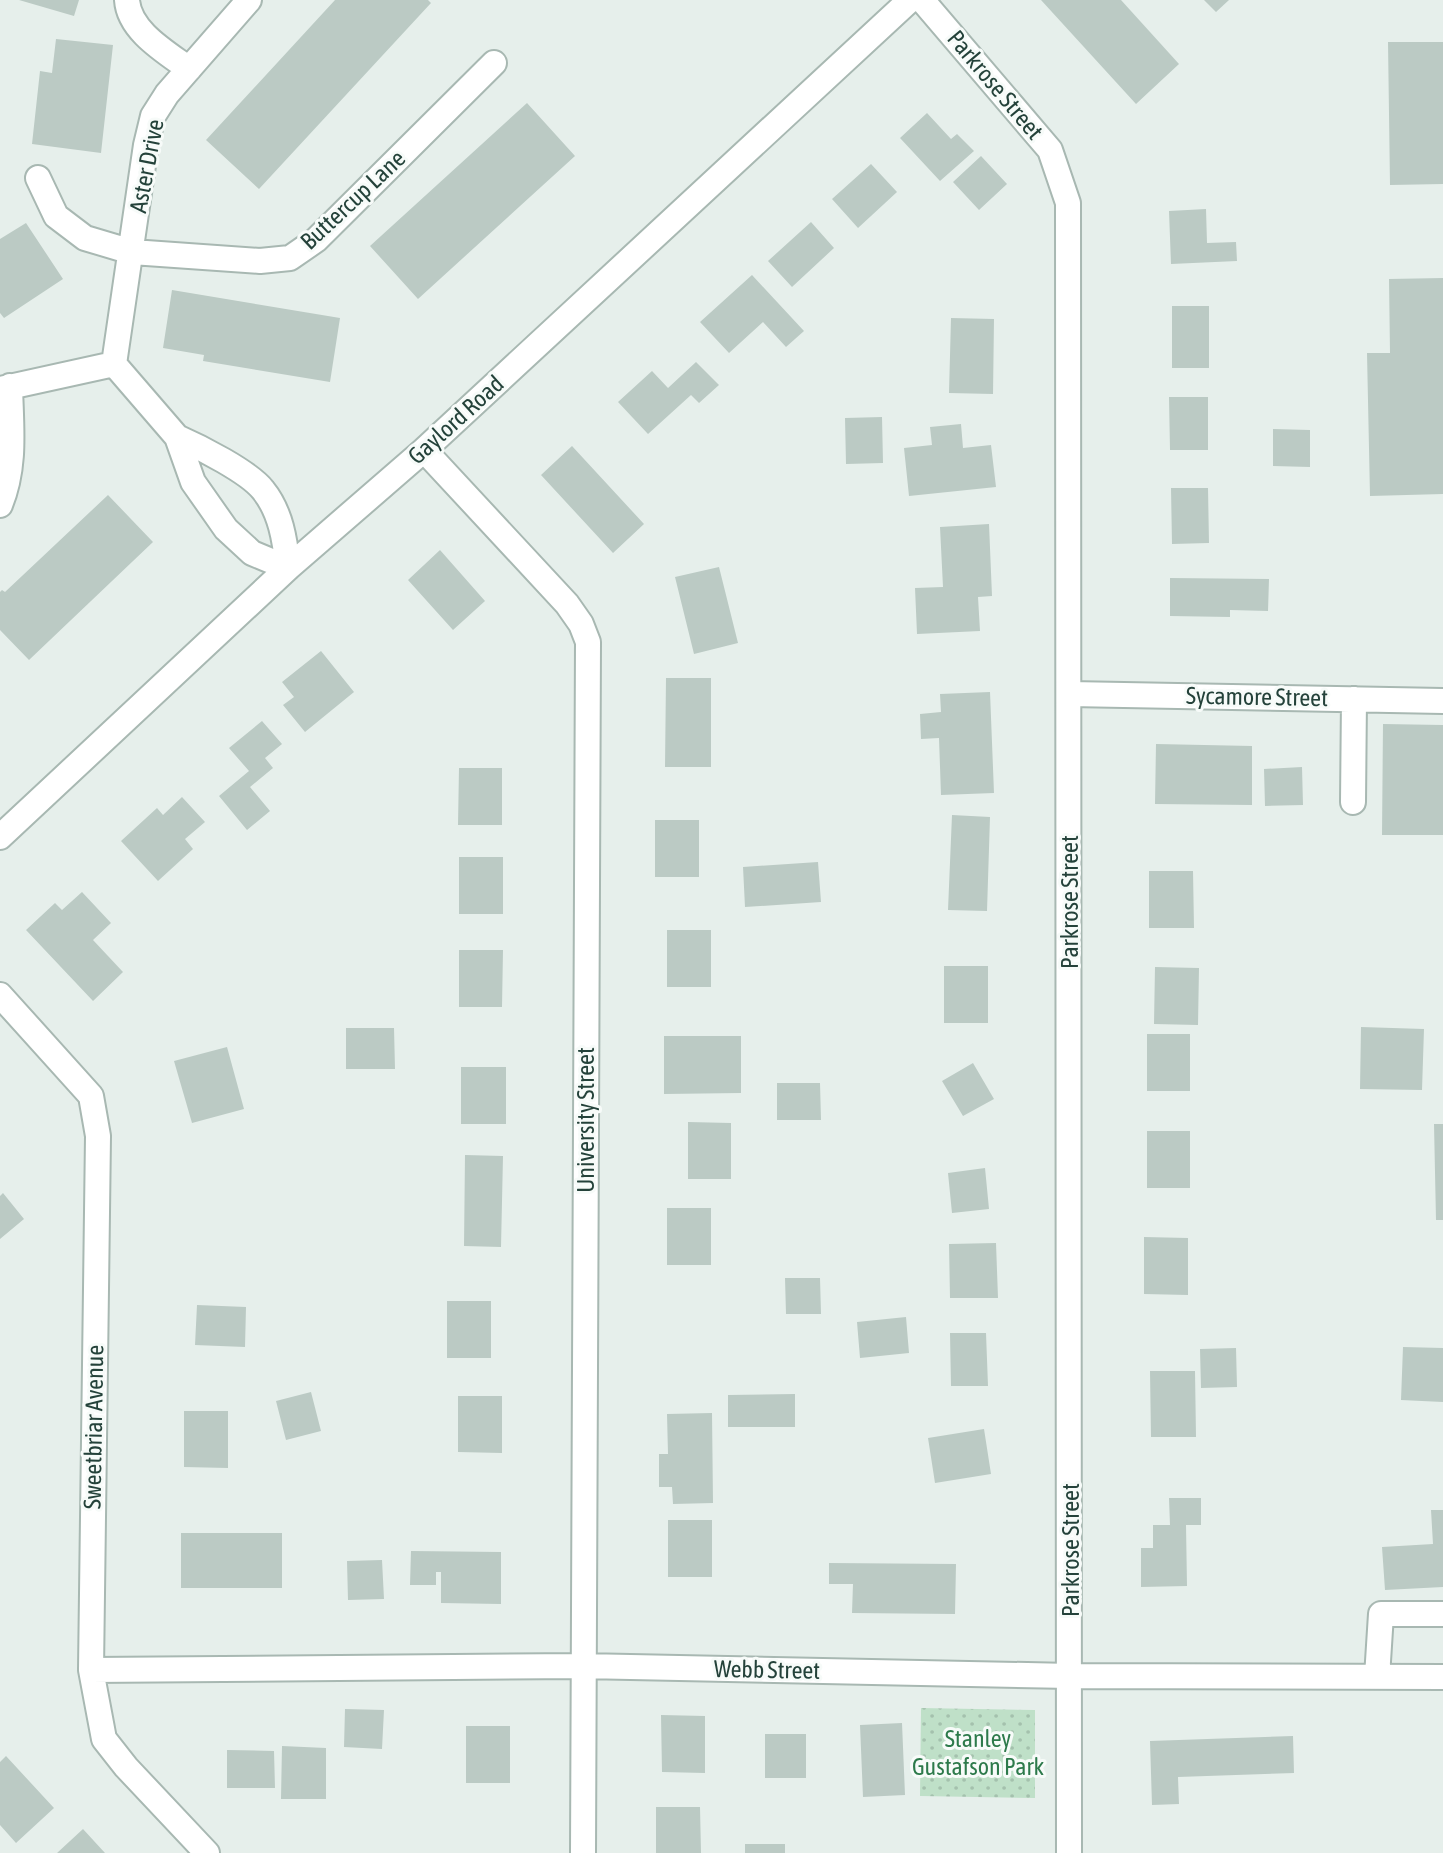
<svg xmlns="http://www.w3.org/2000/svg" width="1443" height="1853" viewBox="0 0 1443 1853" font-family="'Asap Condensed',sans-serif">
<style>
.grass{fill:url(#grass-dots)}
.building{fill:#bbcac4}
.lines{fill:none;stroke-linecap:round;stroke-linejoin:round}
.minor-casing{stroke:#a8b8b2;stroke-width:28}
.minor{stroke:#fff;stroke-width:24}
.labels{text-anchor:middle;stroke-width:6;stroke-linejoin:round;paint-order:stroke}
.street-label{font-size:24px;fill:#24423a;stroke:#f7fbf9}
.park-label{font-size:24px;fill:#2d7a4b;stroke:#f7fbf9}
</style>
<defs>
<pattern id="grass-dots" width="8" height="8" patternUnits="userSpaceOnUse" patternTransform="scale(2)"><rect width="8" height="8" fill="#bfe0c8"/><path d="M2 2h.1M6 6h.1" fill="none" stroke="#a4c1ad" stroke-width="1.8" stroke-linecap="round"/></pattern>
</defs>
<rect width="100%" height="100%" fill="#e6efeb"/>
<path class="grass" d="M921,1708L1035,1710V1798L920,1796Z"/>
<path class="building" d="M19,0H79L74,16Z
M335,0H428L431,3L259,189L206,140Z
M1041,0H1121L1179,64L1136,104Z
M1204,0H1229L1216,12Z
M56,39L113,45L101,153L32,144L40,71L52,73Z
M1388,42H1443V184L1390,185Z
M527,103L575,156L418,299L370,246Z
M927,113L951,139L957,134L974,151L940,181L900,138Z
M981,156L1007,184L979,210L953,182Z
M871,164L897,192L858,228L832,199Z
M1206,209L1207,243L1236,242L1237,261L1171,264L1169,211Z
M811,222L834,248L792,287L768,261Z
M26,223L63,279L4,318L0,313V239Z
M752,275L804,331L786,347L763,322L729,353L700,322Z
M1443,278V494L1370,496L1367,353H1390L1389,279Z
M172,290L340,318L330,382L203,361L204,355L163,348Z
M1172,306H1209V368H1172Z
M951,318L994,319L993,394L949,393Z
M696,362L719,385L699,403L691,395L648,434L618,402L652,371L668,388Z
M1169,397H1208V450H1170Z
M882,417L883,463L846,464L845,418Z
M961,424L963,448L991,445L996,487L909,496L904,448L932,445L930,427Z
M1273,429L1310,430V467L1273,466Z
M572,446L644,524L613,553L541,475Z
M1171,488H1208L1209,543L1172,544Z
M108,495L153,542L29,660L0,630V592L2,590L5,592Z
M989,524L992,596L978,597L980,631L917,634L915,588L943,587L940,527Z
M440,550L485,601L453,630L408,580Z
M719,567L738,643L694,654L675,577Z
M1170,578L1269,579L1268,611L1230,610V617L1170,616Z
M321,651L354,692L305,732L283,705L294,697L282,682Z
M666,678H711V767H665Z
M990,692L994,793L941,795L939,738L921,739L920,714L941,712L940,694Z
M262,721L282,744L265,758L273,768L250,787L270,811L247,830L219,796L249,771L229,748Z
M1383,724L1443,725V835H1382Z
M1156,744L1252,746V805L1155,804Z
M1302,767L1303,805L1265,806L1264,769Z
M459,768H502V825H458Z
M182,797L205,822L185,839L193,849L158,881L121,841L157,808L163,815Z
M952,815L990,817L987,911L948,910Z
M655,820H699V877H655Z
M459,857H503V914H459Z
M818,862L821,902L745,907L743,867Z
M1149,871H1193L1194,928H1149Z
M82,892L111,923L93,940L123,972L93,1001L26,930L55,903L62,910Z
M667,930H711V987H667Z
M459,950H503L502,1007H459Z
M944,966H988V1023H944Z
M1155,967L1199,968L1198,1025L1154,1024Z
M1361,1027L1424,1029L1422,1090L1360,1089Z
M346,1028H394L395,1069H346Z
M1147,1034H1190V1091H1147Z
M664,1036H741V1093L664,1094Z
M227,1047L244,1109L192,1123L174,1061Z
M973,1063L994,1099L963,1116L942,1081Z
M461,1067H506V1124H461Z
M777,1083H820L821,1120H777Z
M688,1122L731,1123V1179H688Z
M1434,1124H1443V1220H1436Z
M1147,1131H1190V1188H1147Z
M465,1155L503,1156L501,1247L464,1246Z
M985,1168L989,1209L952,1213L948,1173Z
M3,1193L24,1219L0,1239V1196Z
M667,1208H711V1265H667Z
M1144,1237L1188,1238V1295L1144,1294Z
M996,1243L998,1298H950L949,1244Z
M785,1278H820L821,1314H786Z
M447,1301H491V1358H447Z
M197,1305L246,1307L245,1347L195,1345Z
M906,1317L909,1353L860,1358L857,1322Z
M950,1333H986L988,1386H951Z
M1403,1347L1443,1348V1402L1401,1400Z
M1236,1348L1237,1387L1201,1388L1200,1349Z
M1150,1371H1195L1196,1437H1151Z
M311,1392L321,1431L286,1440L276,1401Z
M795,1394V1427H728V1395Z
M458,1396H502V1453L458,1452Z
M184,1411H228V1468L184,1467Z
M712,1413L713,1503L673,1504L672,1487H659V1454H668L667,1414Z
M984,1429L991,1474L935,1483L928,1438Z
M1169,1498H1201V1525H1186L1187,1586L1141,1587V1548H1153V1525H1170Z
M1431,1510H1443V1587L1385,1590L1382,1547L1433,1544Z
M668,1520H712V1577H668Z
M181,1533H282V1588H181Z
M411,1551L501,1552V1604L441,1603V1572H436V1585H410Z
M382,1560L384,1599L348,1600L347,1561Z
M829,1563L956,1564L955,1614L852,1613L853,1584H829Z
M345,1709L384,1710L382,1749L344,1747Z
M661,1715L705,1716V1773L662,1772Z
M902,1723L905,1795L863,1797L860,1725Z
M466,1726H510V1783H466Z
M765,1734H806V1778H765Z
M1293,1736L1294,1773L1178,1777L1179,1804L1152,1805L1150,1741Z
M282,1746L326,1748V1799H281Z
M227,1750L274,1751L275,1788H227Z
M6,1756L54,1808L16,1843L0,1825V1762Z
M656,1807H700L701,1853H656Z
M83,1829L105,1853H57Z
M745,1844H785V1853H745Z"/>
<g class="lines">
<g class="minor-casing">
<path id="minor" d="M127,0C129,31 166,52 189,69
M922,0L1050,150L1068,203L1069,1853
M38,178L56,216L85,238L132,252L260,261L290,258L316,240L494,63
M114,364L146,145L153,116L167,94L249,0
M0,389L114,364L177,437L193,482L226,529L252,553L288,568C285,541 281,512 263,490C249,472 200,447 177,437
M424,450L567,604L581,624L588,642L583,1853
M0,505C16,466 11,427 10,386
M1070,694L1443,701
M1353,802L1354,699
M0,837L288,568L424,450L910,0
M0,995L91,1096L98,1136L91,1670L104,1739L126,1767L207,1853
M91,1670L582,1666L1071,1676L1443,1677
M1377,1677L1381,1614H1443"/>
</g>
<use href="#minor" class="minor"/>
</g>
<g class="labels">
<g class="street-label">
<text transform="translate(995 85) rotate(50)" y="8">Parkrose Street</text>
<text transform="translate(147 166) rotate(-79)" y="8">Aster Drive</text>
<text transform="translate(353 200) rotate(-43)" y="8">Buttercup Lane</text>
<text transform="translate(456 420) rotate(-42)" y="8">Gaylord Road</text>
<text transform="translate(1257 697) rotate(1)" y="8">Sycamore Street</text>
<text transform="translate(1070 902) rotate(-90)" y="8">Parkrose Street</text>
<text transform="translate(586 1120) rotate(-90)" y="8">University Street</text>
<text transform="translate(94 1427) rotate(-89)" y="8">Sweetbriar Avenue</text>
<text transform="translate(1071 1550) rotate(-90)" y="8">Parkrose Street</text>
<text transform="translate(767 1670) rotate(1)" y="8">Webb Street</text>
</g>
<g class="park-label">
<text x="978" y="1747">Stanley<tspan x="978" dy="28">Gustafson Park</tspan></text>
</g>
</g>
</svg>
